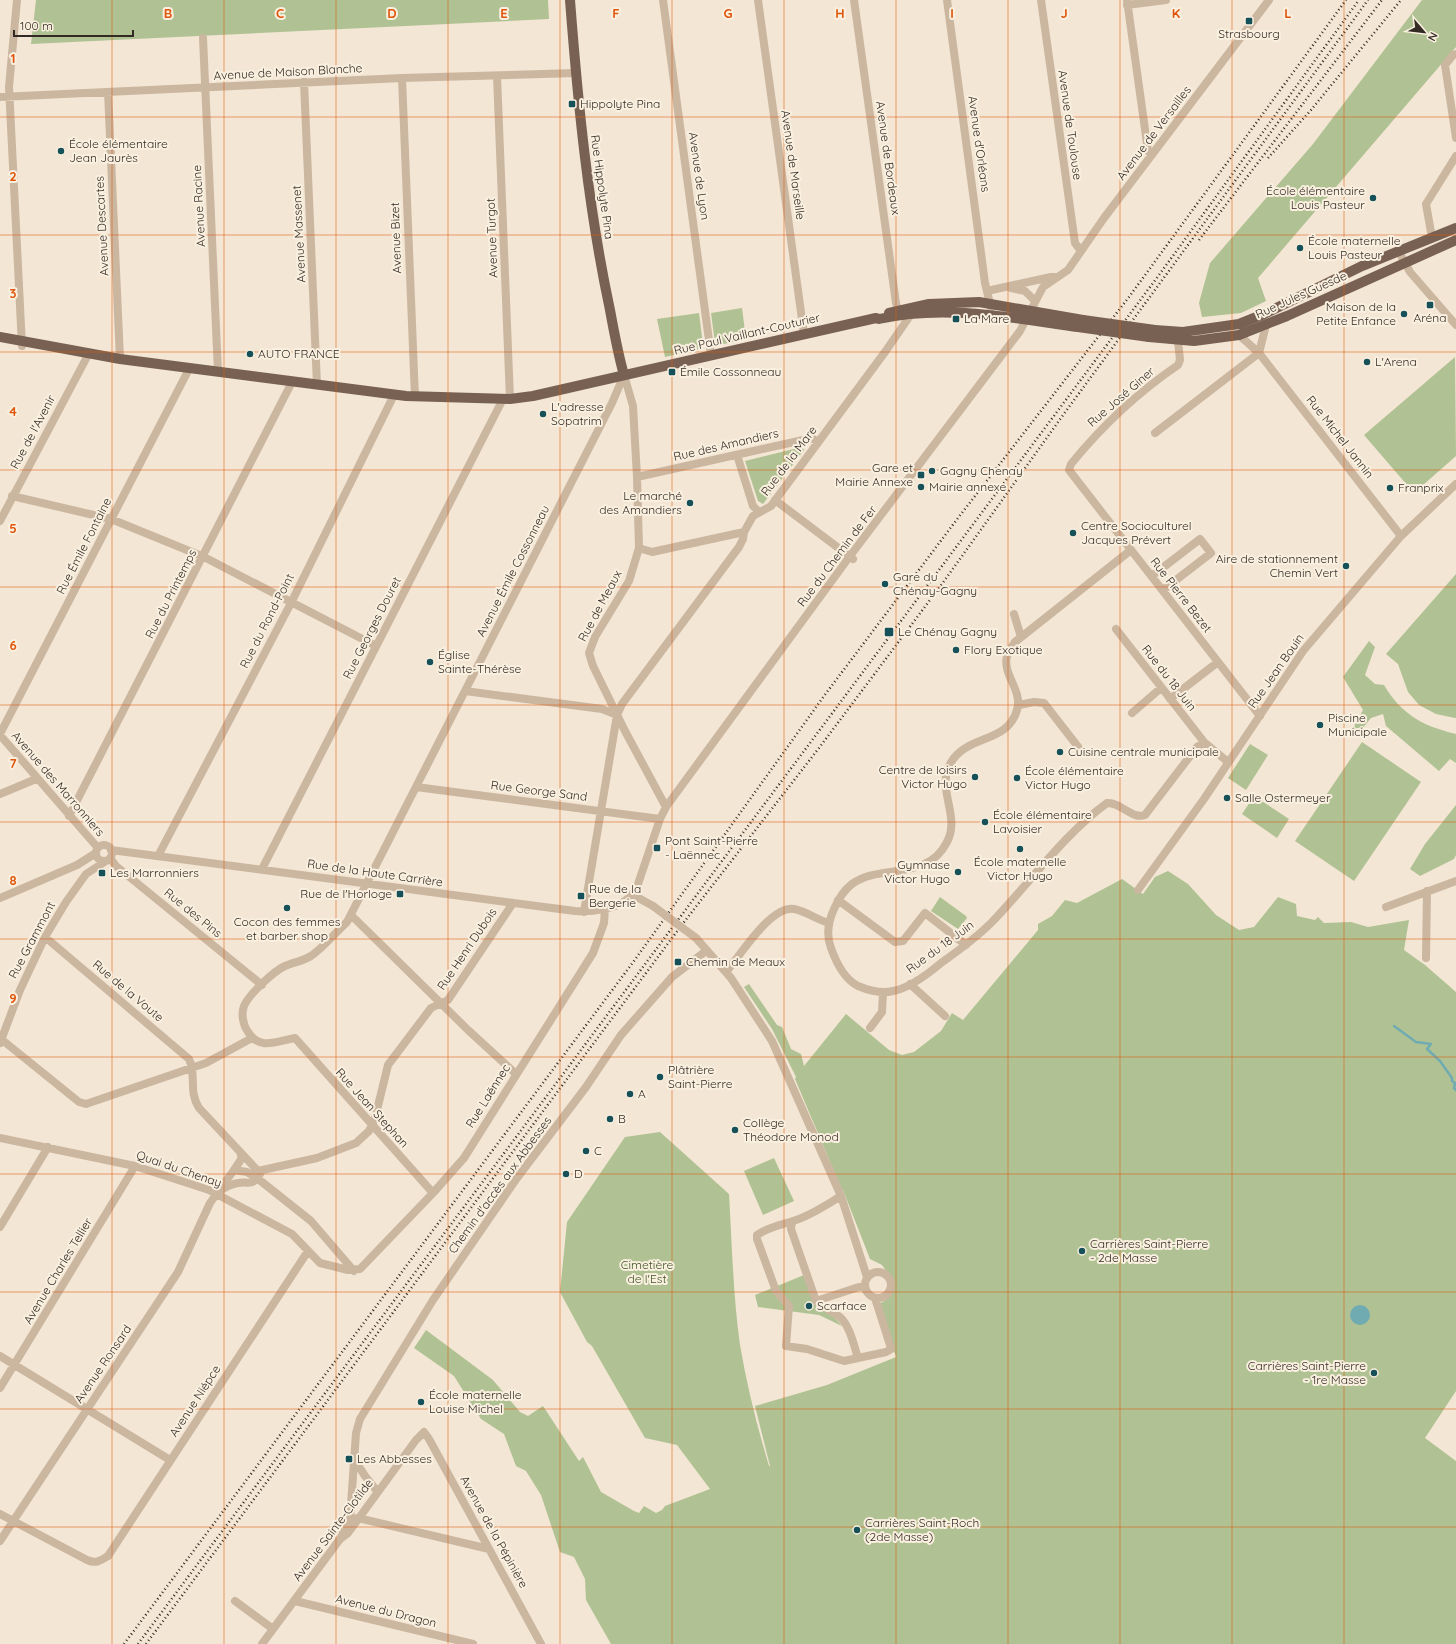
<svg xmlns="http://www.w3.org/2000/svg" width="1456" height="1644" viewBox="0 0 1456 1644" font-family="Quicksand,sans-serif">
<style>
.green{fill:#b0c293}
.water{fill:#71abb2}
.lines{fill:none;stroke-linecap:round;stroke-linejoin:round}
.stream{stroke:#71abb2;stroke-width:2.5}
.minor{stroke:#cbb6a0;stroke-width:8}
.major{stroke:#786153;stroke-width:10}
.rail{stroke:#342a24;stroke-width:2.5;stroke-dasharray:1 3;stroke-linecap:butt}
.minor-bridge{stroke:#cbb6a0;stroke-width:8}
.major-bridge{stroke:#786153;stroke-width:10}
.grid{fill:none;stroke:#df570d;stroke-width:1;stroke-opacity:0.55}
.poi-dot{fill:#165058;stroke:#faf0e0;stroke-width:1.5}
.labels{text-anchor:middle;stroke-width:4;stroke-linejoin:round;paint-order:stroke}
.poi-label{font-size:12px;fill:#342a24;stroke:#faf0e0;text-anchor:start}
.street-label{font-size:12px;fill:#342a24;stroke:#faf0e0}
.park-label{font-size:12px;fill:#405425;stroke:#faf0e0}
.grid-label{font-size:13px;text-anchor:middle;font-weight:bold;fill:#df570d;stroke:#faf0e0;stroke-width:4;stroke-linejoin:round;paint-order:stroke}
</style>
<rect width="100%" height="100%" fill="#f3e6d4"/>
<path class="green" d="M36,0H548L549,19L31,44Z
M1422,0H1456V47L1258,278L1266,301L1241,313L1202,317L1199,303L1210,263L1313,144Z
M742,308L746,339L719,345L715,343L711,313Z
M699,313L703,345L700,349L665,357L657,319Z
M1455,357L1456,456L1414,493L1364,435Z
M802,447L804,450L763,504L758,501L745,461Z
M1456,574V718H1455L1436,714L1419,705L1408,692L1398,664L1386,654Z
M1369,641L1375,647L1365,675L1375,684L1384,685C1402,715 1423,726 1456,734V763L1450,759L1439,771L1386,726L1383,714L1371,718L1361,730L1351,732L1363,710L1343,677Z
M1362,742L1421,782L1354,881L1295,841Z
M1250,744L1268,755L1246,790L1228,778Z
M1254,796L1289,819L1277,838L1242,814Z
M1456,805V855L1454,859L1420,876L1410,869L1425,844Z
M1168,871L1188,884L1216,915L1239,930L1254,927L1278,897L1296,904L1297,916L1315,920L1318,917L1324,923L1351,922L1368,927L1409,920L1404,950L1425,965L1456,992V1391L1425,1438L1456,1461V1644H611L586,1600L585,1579L574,1557L560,1552L541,1495L526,1471L516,1466L504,1434L481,1419L454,1376L414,1348L426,1330L493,1380L520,1412L528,1416L543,1406L579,1461L583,1457L601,1492L634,1511L639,1513L644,1506L656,1513L662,1510L665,1506L710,1489L677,1445L645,1438L592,1346L587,1342L560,1292L567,1222L625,1137L660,1132L729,1194C732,1244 733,1295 740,1345C747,1386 757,1426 769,1466H770L755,1406L827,1385L896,1357L878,1305L887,1299L891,1278L882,1265L870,1259L843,1190H842L795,1079L796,1077L772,1029L744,987L749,984L777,1025L782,1027L791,1049L801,1054L804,1066L846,1014L889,1050L902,1055L914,1052L941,1031L952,1013L963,1020L1038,930V924L1052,916L1065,900L1077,903L1122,879L1143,894L1155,877Z
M940,897L966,916L967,918L958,929L931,911Z
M774,1158L794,1201L763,1215L744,1171Z
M804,1275L814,1303L837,1320L842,1326L819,1315L758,1307L755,1295Z"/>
<path class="water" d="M1350 1315a10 10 0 1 1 20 0a10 10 0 1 1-20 0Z"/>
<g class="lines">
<path class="stream" d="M1394,1026L1416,1042L1431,1044L1427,1049L1440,1061L1452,1078V1081L1455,1083L1454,1088L1456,1090"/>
<path class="minor" d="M17,0L9,87L22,346
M663,0L711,355
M758,0L804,334
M854,0L896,303L898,310L902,314
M947,0L985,283L991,308
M1041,0L1075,243L1081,251
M1127,0L1148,151L1152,155
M1127,5L1166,0
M203,38L218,372
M1456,54L1453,55L1445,65L1456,138
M497,76L510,399
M402,78L415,397
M304,82L317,385
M108,92L120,359
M0,97L402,78L577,73
M1432,238L1426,204L1456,156
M1399,252L1410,272L1456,325
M1011,288L1025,291L1035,301
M987,291L1051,277H1056
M1239,335L1259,353L1401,536
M1178,341L1180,360L1178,365C1137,393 1102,426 1071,464L1069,470L1260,716
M1259,353L1266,325
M624,375L633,406L637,477L639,548L629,581L595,637L589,653L593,666L625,731L666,807
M1155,433L1259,353
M737,455L753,506L759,512
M637,477L812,438L818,442
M12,496L111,519L204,557L376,646
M775,500L853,559
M0,521L88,355
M639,548L652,552L744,532
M1131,550L1015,642C1012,646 1009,651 1007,656C1002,675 1023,690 1017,710C1008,742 972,735 954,758C932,786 962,814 947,842C927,882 880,863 852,884C844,890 838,900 834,909C828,922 826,935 831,948C836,962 844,979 858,986C870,991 881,994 893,991C910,988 928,974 941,963C958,951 976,938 991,923C1030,883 1062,836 1107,803C1121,802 1132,820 1145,815L1197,747L1204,742L1228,762
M1152,576L1200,539L1211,553L1163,590
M1014,614L1021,637
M1116,629L1204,742
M465,691L602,709L617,715
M1170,699L1218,662
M1019,705L1034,702L1044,703L1079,748
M1132,713L1161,688
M0,734L189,369
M0,735L98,848
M416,787L660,819
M0,794L36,779
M69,816L292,382
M96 853a8 8 0 1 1 16 0a8 8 0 1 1-16 0Z
M111,850L575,911C597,912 626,909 637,887L660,819L666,807L850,556L1020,331L1043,287L1068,270L1104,218L1269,0
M158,856L291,603L394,395
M110,858L116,866L262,985
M262,869L503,399
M1138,890L1204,799L1303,651L1401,536L1456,484
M633,895L653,906
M0,898L77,865L96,853
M838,900L895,942L903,941L925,913L966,945
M1386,907L1456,881
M584,912L617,715L622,704L739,547L743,539L744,532L753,516L771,506L885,352L914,310
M351,915L468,1030L516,1074
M45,937L189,1059C197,1076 188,1091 199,1108L258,1171L317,1158L356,1143L369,1131L375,1118L388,1065L431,1008L448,1000L513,903
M696,938L731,978L772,1041L841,1196L867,1277
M1426,958L1427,891
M726,972C741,955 770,906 794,909C806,911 817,920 829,923
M910,984L945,1016
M870,1028L882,1012L883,992
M1,1039L79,1102L86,1104L206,1063L252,1038
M0,1043L20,990L45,937L66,902L86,874L106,861
M0,1138L135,1166L209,1190L292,1234L320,1263L348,1270L360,1269L433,1193L464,1158L593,953L604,923L605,908
M234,1170L242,1158L240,1152
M218,1192C224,1188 231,1184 238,1183C251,1181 251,1187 260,1174
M433,1193L295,1038C277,1041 260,1051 248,1032C243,1025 241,1014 244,1006C249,994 274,971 285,966C294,962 303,961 311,956C324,947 335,933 347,922L612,403L624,375
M841,1196C826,1205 810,1216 793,1221C781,1225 768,1227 757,1235V1239L776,1291L789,1306L786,1346L807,1349L844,1361L886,1352L891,1349L890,1345L875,1298
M792,1222L791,1229L816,1301C823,1308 832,1311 840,1317C850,1326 854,1346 858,1358
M0,1227L48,1147
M865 1285a13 13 0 1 1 26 0a13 13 0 1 1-26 0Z
M816,1301L865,1285
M0,1356L170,1460
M0,1388L135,1166
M354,1459L365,1476L377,1491
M0,1514L87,1560C96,1564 100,1561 108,1556L308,1251
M353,1519L358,1518L489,1549
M340,1539L350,1519L356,1433L360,1419L433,1300L517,1178L586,1087L621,1035L672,977L706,951
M0,1541L178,1272L210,1203L234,1170L247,1172L257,1178L311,1221L354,1271
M235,1601L273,1629
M295,1601L473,1644
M262,1644L340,1539L348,1533L416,1440L424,1432L429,1439L541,1644"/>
<path class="major" d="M570,0C578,104 588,207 610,310C614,332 618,354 624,375
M889,313L929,304L979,302L1083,320
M1155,330L1183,332L1239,324L1264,314L1362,266L1456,228
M0,337L120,359L406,396L510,399L533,396L876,318L879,319C944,304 1013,318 1078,327
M1149,337L1194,341L1239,335L1287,316L1456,240"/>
<path class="rail" d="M1268,158L1311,110L1401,0
M1199,240L1382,0
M124,1644L634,961L824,696L958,518L1129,297L1346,0
M138,1644L1159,275L1359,0
M146,1644L681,926L819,748L942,584L1066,411L1368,0"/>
<path class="minor-bridge" d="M653,906L696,938"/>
<path class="major-bridge" d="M1083,320L1155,330
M1078,327L1149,337"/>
</g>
<path class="grid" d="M112,0V1644M224,0V1644M336,0V1644M448,0V1644M560,0V1644M672,0V1644M784,0V1644M896,0V1644M1008,0V1644M1120,0V1644M1232,0V1644M1344,0V1644M0,117H1456M0,235H1456M0,352H1456M0,470H1456M0,587H1456M0,705H1456M0,822H1456M0,939H1456M0,1057H1456M0,1174H1456M0,1292H1456M0,1409H1456M0,1527H1456"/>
<g class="poi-dot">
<rect x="1245" y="17" width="8" height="8" rx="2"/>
<rect x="568" y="100" width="8" height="8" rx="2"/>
<circle cx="61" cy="151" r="4"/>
<circle cx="1373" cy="198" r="4"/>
<circle cx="1300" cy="248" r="4"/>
<rect x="1426" y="301" width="8" height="8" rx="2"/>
<circle cx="1404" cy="314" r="4"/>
<rect x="952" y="315" width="8" height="8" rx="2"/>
<circle cx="250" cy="354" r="4"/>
<circle cx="1367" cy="362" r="4"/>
<rect x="668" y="368" width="8" height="8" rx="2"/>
<circle cx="543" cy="414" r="4"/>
<circle cx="932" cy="471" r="4"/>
<rect x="917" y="471" width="8" height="8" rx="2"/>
<circle cx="921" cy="487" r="4"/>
<circle cx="1390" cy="488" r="4"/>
<circle cx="690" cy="503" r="4"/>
<circle cx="1073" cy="533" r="4"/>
<circle cx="1346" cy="566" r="4"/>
<circle cx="885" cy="584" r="4"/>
<rect x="884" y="627" width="10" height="10" rx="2"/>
<circle cx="956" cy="650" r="4"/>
<circle cx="430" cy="662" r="4"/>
<circle cx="1320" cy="725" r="4"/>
<circle cx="1060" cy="752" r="4"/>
<circle cx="975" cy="777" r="4"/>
<circle cx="1017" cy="778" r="4"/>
<circle cx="1227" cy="798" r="4"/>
<circle cx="985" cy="822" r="4"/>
<rect x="653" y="844" width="8" height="8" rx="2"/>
<circle cx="1020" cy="849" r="4"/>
<circle cx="958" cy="872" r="4"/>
<rect x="98" y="869" width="8" height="8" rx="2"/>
<rect x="396" y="890" width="8" height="8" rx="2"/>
<rect x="577" y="892" width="8" height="8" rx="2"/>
<circle cx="287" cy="908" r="4"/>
<rect x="674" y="958" width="8" height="8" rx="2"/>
<circle cx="660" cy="1077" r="4"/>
<circle cx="630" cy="1094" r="4"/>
<circle cx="610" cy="1119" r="4"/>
<circle cx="735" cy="1130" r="4"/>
<circle cx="586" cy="1151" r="4"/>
<circle cx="566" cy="1174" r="4"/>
<circle cx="1082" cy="1251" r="4"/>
<circle cx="809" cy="1306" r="4"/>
<circle cx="1374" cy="1373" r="4"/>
<circle cx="421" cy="1402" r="4"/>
<rect x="345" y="1455" width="8" height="8" rx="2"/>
<circle cx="857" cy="1530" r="4"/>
</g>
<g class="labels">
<g class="poi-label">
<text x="1249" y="38" text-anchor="middle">Strasbourg</text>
<text x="580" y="108">Hippolyte Pina</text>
<text x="69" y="148">École élémentaire<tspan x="69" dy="14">Jean Jaurès</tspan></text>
<text x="1365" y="195" text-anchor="end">École élémentaire<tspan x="1365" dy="14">Louis Pasteur</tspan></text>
<text x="1308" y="245">École maternelle<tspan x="1308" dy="14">Louis Pasteur</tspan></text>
<text x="1396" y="311" text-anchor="end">Maison de la<tspan x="1396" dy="14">Petite Enfance</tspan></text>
<text x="1430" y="322" text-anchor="middle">Aréna</text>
<text x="964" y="323">La Mare</text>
<text x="258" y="358">AUTO FRANCE</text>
<text x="1375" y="366">L'Arena</text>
<text x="680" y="376">Émile Cossonneau</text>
<text x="551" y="411">L'adresse<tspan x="551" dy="14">Sopatrim</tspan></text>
<text x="913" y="472" text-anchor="end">Gare et<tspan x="913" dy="14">Mairie Annexe</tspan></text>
<text x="940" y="475">Gagny Chenay</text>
<text x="929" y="491">Mairie annexe</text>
<text x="1398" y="492">Franprix</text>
<text x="682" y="500" text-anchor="end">Le marché<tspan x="682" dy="14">des Amandiers</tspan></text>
<text x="1081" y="530">Centre Socioculturel<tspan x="1081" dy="14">Jacques Prévert</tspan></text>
<text x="1338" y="563" text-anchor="end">Aire de stationnement<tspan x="1338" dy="14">Chemin Vert</tspan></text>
<text x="893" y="581">Gare du<tspan x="893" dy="14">Chénay-Gagny</tspan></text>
<text x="898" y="636">Le Chénay Gagny</text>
<text x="964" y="654">Flory Exotique</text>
<text x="438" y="659">Église<tspan x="438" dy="14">Sainte-Thérèse</tspan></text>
<text x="1328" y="722">Piscine<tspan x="1328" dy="14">Municipale</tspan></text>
<text x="1068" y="756">Cuisine centrale municipale</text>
<text x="967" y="774" text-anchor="end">Centre de loisirs<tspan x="967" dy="14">Victor Hugo</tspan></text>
<text x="1025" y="775">École élémentaire<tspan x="1025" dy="14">Victor Hugo</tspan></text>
<text x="1235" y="802">Salle Ostermeyer</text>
<text x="993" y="819">École élémentaire<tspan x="993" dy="14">Lavoisier</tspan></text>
<text x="665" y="845">Pont Saint-Pierre<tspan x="665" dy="14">- Laënnec</tspan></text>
<text x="1020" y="866" text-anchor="middle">École maternelle<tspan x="1020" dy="14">Victor Hugo</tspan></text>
<text x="950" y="869" text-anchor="end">Gymnase<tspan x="950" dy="14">Victor Hugo</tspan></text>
<text x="110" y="877">Les Marronniers</text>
<text x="589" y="893">Rue de la<tspan x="589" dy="14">Bergerie</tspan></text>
<text x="392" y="898" text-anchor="end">Rue de l'Horloge</text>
<text x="287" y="926" text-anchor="middle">Cocon des femmes<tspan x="287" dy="14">et barber shop</tspan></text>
<text x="686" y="966">Chemin de Meaux</text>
<text x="668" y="1074">Plâtrière<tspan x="668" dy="14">Saint-Pierre</tspan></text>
<text x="638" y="1098">A</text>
<text x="618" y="1123">B</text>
<text x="743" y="1127">Collège<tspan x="743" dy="14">Théodore Monod</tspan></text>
<text x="594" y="1155">C</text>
<text x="574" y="1178">D</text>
<text x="1090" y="1248">Carrières Saint-Pierre<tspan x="1090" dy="14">- 2de Masse</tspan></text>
<text x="817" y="1310">Scarface</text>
<text x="1366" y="1370" text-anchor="end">Carrières Saint-Pierre<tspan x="1366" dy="14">- 1re Masse</tspan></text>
<text x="429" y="1399">École maternelle<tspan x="429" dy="14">Louise Michel</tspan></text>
<text x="357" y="1463">Les Abbesses</text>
<text x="865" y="1527">Carrières Saint-Roch<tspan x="865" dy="14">(2de Masse)</tspan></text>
</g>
<g class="street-label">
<text transform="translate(288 72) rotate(-3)" y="4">Avenue de Maison Blanche</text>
<text transform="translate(1070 125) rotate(82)" y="4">Avenue de Toulouse</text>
<text transform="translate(1154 133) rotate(-53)" y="4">Avenue de Versailles</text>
<text transform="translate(979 144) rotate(82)" y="4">Avenue d'Orléans</text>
<text transform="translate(888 158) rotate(82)" y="4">Avenue de Bordeaux</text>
<text transform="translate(793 165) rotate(82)" y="4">Avenue de Marseille</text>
<text transform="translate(699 176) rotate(82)" y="4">Avenue de Lyon</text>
<text transform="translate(602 187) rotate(82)" y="4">Rue Hippolyte Pina</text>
<text transform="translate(199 206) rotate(-93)" y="4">Avenue Racine</text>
<text transform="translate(102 226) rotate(-93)" y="4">Avenue Descartes</text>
<text transform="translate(299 234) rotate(-93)" y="4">Avenue Massenet</text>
<text transform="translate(396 238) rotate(-92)" y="4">Avenue Bizet</text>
<text transform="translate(492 238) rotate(-92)" y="4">Avenue Turgot</text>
<text transform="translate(1301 295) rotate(-24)" y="4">Rue Jules Guesde</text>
<text transform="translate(747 334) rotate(-13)" y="4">Rue Paul Vaillant-Couturier</text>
<text transform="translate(1121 397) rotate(-41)" y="4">Rue José Giner</text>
<text transform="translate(33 432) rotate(-62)" y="4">Rue de l'Avenir</text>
<text transform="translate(1340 437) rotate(52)" y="4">Rue Michel Jannin</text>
<text transform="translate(726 445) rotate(-13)" y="4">Rue des Amandiers</text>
<text transform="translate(789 461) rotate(-53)" y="4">Rue de la Mare</text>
<text transform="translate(84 546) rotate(-63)" y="4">Rue Émile Fontaine</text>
<text transform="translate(837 556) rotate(-53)" y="4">Rue du Chemin de Fer</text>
<text transform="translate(513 571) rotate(-63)" y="4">Avenue Émile Cossonneau</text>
<text transform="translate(171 594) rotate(-63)" y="4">Rue du Printemps</text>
<text transform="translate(1181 595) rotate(52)" y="4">Rue Pierre Bezet</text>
<text transform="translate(600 606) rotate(-62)" y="4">Rue de Meaux</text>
<text transform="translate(267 621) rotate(-63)" y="4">Rue du Rond-Point</text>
<text transform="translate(372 628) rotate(-63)" y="4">Rue Georges Douret</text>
<text transform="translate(1276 671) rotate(-55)" y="4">Rue Jean Bouin</text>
<text transform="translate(1169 678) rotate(52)" y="4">Rue du 18 Juin</text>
<text transform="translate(58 784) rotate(49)" y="4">Avenue des Marronniers</text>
<text transform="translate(539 791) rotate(7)" y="4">Rue George Sand</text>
<text transform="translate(375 873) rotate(8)" y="4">Rue de la Haute Carrière</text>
<text transform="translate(193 913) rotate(39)" y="4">Rue des Pins</text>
<text transform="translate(32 940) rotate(-62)" y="4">Rue Grammont</text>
<text transform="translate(940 947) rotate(-36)" y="4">Rue du 18 Juin</text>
<text transform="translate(467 949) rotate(-56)" y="4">Rue Henri Dubois</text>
<text transform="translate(128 991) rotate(40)" y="4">Rue de la Voute</text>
<text transform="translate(488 1096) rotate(-58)" y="4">Rue Laënnec</text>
<text transform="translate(372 1108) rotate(48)" y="4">Rue Jean Stephan</text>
<text transform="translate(179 1169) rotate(19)" y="4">Quai du Chenay</text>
<text transform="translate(500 1185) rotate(-54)" y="4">Chemin d'accès aux Abbesses</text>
<text transform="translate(58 1271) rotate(-59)" y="4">Avenue Charles Tellier</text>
<text transform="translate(103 1364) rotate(-56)" y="4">Avenue Ronsard</text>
<text transform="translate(195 1401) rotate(-57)" y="4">Avenue Niépce</text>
<text transform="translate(333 1530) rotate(-53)" y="4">Avenue Sainte-Clotilde</text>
<text transform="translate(494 1532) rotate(61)" y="4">Avenue de la Pépinière</text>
<text transform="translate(386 1611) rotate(14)" y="4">Avenue du Dragon</text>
</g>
<g class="park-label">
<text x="647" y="1269">Cimetière<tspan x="647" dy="14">de l'Est</tspan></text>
</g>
</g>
<g class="grid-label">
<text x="168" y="18">B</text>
<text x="280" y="18">C</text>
<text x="392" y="18">D</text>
<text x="504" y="18">E</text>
<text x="616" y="18">F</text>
<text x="728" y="18">G</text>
<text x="840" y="18">H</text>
<text x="952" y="18">I</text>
<text x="1064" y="18">J</text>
<text x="1176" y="18">K</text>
<text x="1288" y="18">L</text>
<text x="13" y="63">1</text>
<text x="13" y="181">2</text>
<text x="13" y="298">3</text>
<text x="13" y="416">4</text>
<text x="13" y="533">5</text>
<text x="13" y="650">6</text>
<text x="13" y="768">7</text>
<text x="13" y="885">8</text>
<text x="13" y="1003">9</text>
</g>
<g transform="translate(1424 32) rotate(118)" stroke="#faf0e0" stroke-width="3" paint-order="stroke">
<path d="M0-3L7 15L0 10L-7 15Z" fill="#342a24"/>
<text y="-6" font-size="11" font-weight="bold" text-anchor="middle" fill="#342a24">N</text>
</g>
<path d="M14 30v6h119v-6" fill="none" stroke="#342a24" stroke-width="2"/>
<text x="20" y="30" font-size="12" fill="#342a24" stroke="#faf0e0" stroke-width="3" paint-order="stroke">100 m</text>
</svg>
